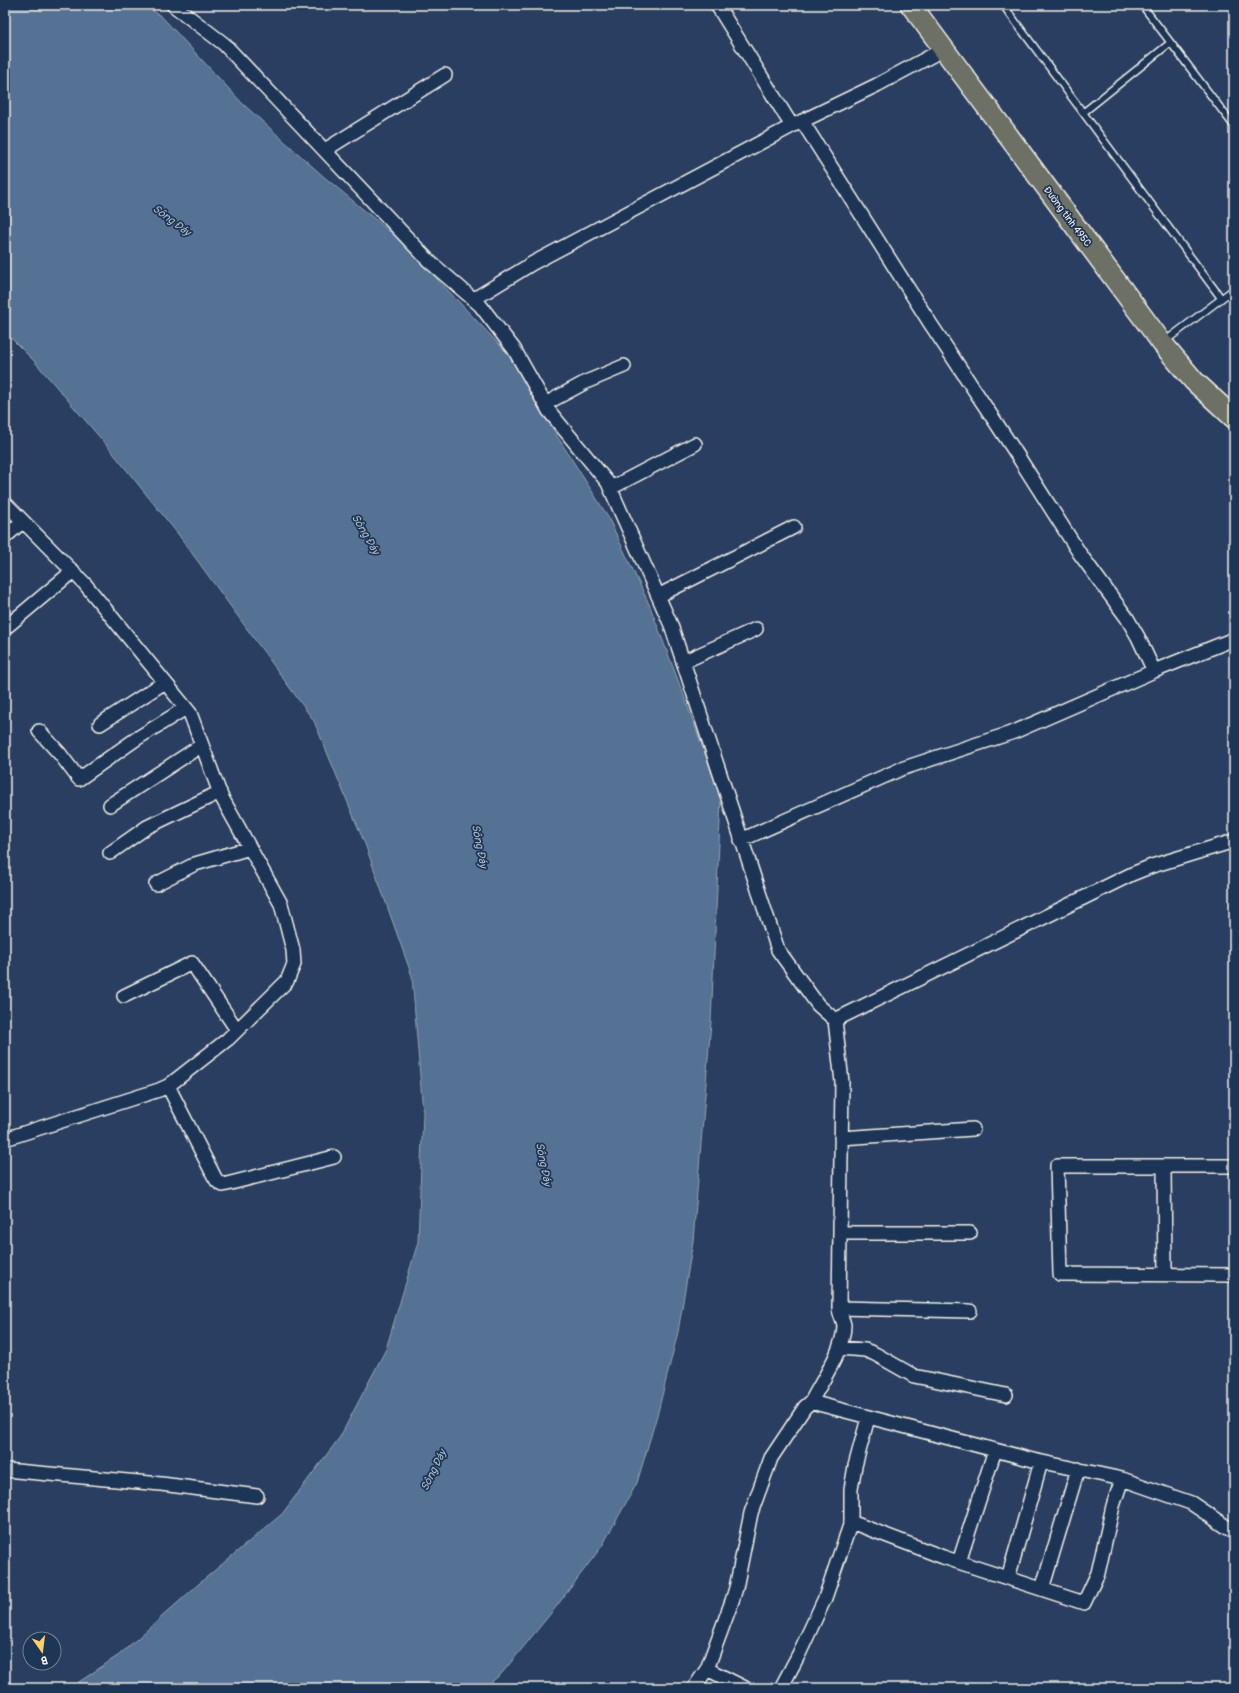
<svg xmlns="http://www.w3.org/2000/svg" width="1239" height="1693" viewBox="0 0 1239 1693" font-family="Pangolin,sans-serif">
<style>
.water{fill:#547193;stroke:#94a4b5}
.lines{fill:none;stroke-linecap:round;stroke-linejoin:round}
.lane-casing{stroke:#f4f1e8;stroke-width:9}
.street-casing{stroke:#f4f1e8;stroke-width:16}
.primary-casing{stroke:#f4f1e8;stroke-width:23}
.lane{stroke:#1d3557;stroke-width:6}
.street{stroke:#1d3557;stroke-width:13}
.primary{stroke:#6c7065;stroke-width:20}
.labels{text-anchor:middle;stroke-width:3.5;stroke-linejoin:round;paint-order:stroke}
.street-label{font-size:10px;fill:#f4f1e8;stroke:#1d3557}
.water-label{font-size:11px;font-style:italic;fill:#b4bec6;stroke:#1d3557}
</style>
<rect width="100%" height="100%" fill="#293e61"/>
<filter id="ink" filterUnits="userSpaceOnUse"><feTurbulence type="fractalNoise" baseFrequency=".025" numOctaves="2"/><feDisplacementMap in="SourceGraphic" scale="8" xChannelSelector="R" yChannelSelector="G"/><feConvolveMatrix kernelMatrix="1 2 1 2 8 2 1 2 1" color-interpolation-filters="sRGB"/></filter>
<g filter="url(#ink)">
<path class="water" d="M5,5H145L162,17L243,104L323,176L400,240L513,359L557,436L607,515L649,604L684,696L721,798L711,1022L693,1241L678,1332L658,1412L637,1483L602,1546L556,1607L503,1672L485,1688H70L119,1655L202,1581L282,1514L340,1437L386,1349L418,1242L423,1113L412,976L365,844L314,721L178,534L109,448L35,362L5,332Z"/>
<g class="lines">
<g class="lane-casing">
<path id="lane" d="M1003,5L1221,298
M1142,5L1234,126
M1084,112L1170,43
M1164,342L1234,289"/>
</g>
<g class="street-casing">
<path id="street" d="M173,5L224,44L429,261L480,305L514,349L549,411L608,483L671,625L778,950L818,1005L835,1020L842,1082L839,1308C839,1314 843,1319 844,1325C844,1350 822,1380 811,1402L805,1407L771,1458L751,1513L736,1588L732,1601L707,1669L694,1688
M717,5L792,126
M802,121L930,323L1014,450L1080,554L1127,618L1138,637L1154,671
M325,150L445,75
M474,299L533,263L792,126L877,85L944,49
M545,404L586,382L624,366
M611,488L695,444
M5,503L85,584L190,713L221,796L281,904L293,950L294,964L287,981L228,1039L168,1086L159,1090L5,1139
M5,537L22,522
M658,596L794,527
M5,628L73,571
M683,662L756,629
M100,724L165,682
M39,731L60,754L79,779L136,739L186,708
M110,805L202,745
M741,840L901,769L1014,732L1154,671L1234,639
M110,853L147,827L220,792
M156,884L195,864L250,848
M124,996L192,963L237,1030
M835,1020L1132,874L1152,866L1234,841
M168,1086L214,1176L217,1181L223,1185L334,1157
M841,1138L973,1129
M1164,1166L1165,1274
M1234,1166H1057L1060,1274L1234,1275
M840,1233H970
M839,1308L970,1311
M840,1348L865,1350L875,1354L914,1376L1006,1395
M811,1402L1033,1460L1122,1479L1191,1503L1234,1532
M5,1470L161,1484L257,1496
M851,1522L943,1557L1084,1603L1098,1573L1113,1506L1122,1479
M959,1562L995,1450
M1008,1578L1041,1462
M1042,1589L1078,1469
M707,1669L745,1688
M781,1688L799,1654L825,1598L851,1522V1489L855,1466L868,1418"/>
</g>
<g class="primary-casing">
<path id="primary" d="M911,5L1162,343L1194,381L1234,418"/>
</g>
<use href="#lane" class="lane"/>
<use href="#street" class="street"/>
<use href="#primary" class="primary"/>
</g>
</g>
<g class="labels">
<g class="street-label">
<text transform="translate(1068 216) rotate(53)" y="4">Đường tỉnh 495C</text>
</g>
<g class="water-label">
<text transform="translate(172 220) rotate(37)" y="4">Sông Đáy</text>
<text transform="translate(366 534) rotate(60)" y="4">Sông Đáy</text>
<text transform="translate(480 846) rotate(79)" y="4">Sông Đáy</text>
<text transform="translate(544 1164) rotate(79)" y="4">Sông Đáy</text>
<text transform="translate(433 1470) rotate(-64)" y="4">Sông Đáy</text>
</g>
</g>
<rect width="1239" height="1693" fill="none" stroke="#1d3557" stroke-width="20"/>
<rect x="10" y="10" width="1219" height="1673" fill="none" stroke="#f4f1e8" stroke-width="1.5" filter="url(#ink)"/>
<g transform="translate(42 1651) rotate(166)"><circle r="19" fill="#1d3557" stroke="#738091"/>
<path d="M0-3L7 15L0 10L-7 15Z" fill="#ffd166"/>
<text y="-6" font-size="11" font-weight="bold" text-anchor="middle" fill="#f4f1e8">B</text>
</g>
</svg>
